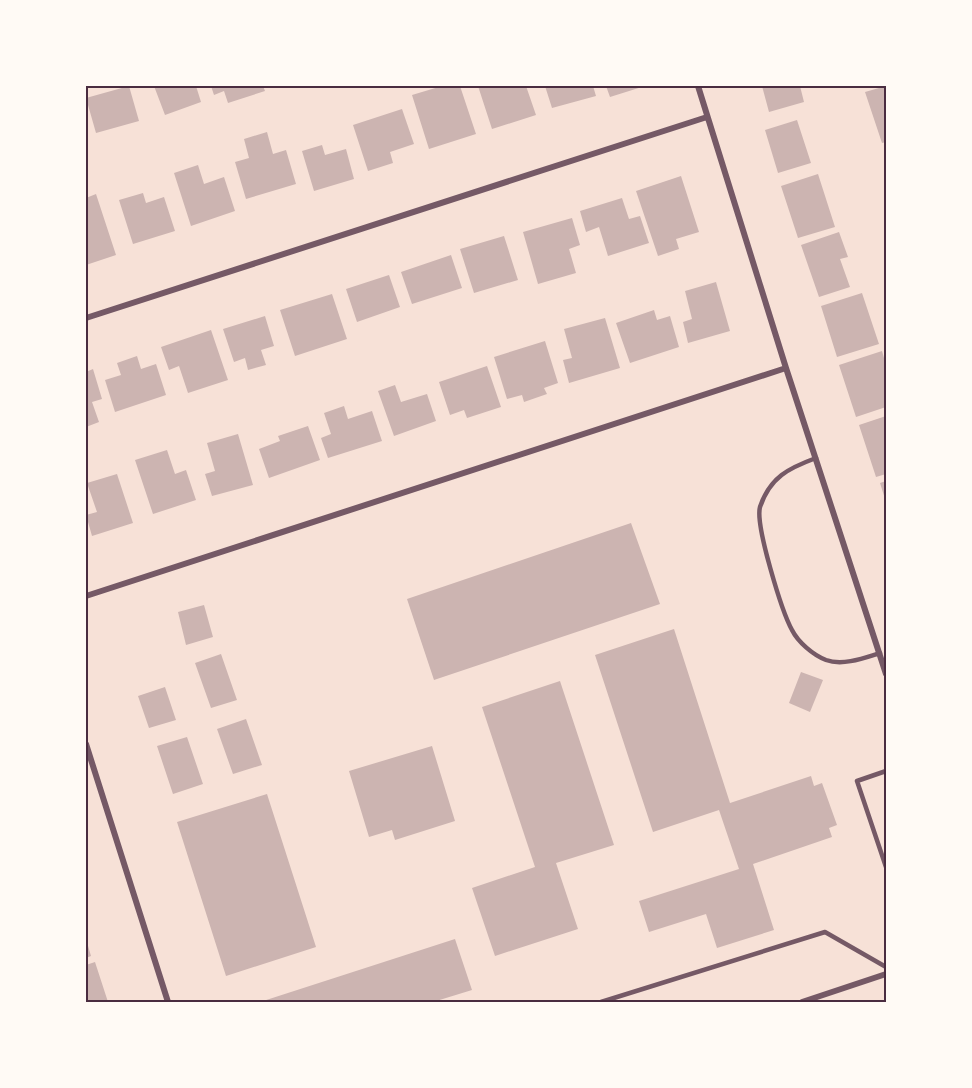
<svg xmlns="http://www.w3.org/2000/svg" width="972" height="1088" viewBox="0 0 972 1088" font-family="'Roboto Condensed',sans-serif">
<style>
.building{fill:#ccb4b1}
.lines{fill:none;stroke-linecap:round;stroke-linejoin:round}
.service{stroke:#755966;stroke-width:4.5}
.minor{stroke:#755966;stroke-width:6}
.neatline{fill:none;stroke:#4a2c40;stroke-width:2}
</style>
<rect width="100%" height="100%" fill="#f7e1d7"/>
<path class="building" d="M129,86L139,121L96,133L86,98Z
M154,86H196L201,102L165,115Z
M211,86H263L265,91L228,103L224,91L214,95Z
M442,86H460L476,134L429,149L412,95Z
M478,86H526L536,115L492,129Z
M545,86H593L596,96L552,108Z
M606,86H645L610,97Z
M762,86H800L804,102L769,112Z
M886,86V142L882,143L865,92Z
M402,109L414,144L390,152L393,163L368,171L353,125Z
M797,120L811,163L778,173L765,130Z
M267,132L273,154L286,150L296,184L246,199L235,162L249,158L244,139Z
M322,145L325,155L346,149L354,179L314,191L302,151Z
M198,165L204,184L224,177L235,211L191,226L174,173Z
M818,174L835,227L798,238L781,186Z
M681,176L699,232L676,239L679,249L658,256L636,191Z
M143,193L146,203L164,197L175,231L133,244L119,200Z
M96,194L116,255L86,265V198Z
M622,198L629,219L640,216L649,243L608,256L599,227L586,232L580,211Z
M572,218L580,245L569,249L576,273L538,284L523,232Z
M839,232L848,257L840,259L850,287L819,297L801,245Z
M504,236L518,280L474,293L460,249Z
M451,255L462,288L412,304L401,272Z
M389,275L400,307L357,322L346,289Z
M716,282L730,331L688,343L683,322L692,319L685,291Z
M862,293L879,344L837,357L821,306Z
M332,294L347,339L295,356L280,310Z
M654,310L657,320L670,316L679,347L630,363L616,323Z
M265,316L274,346L261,350L266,365L248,370L245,358L234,362L223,329Z
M605,318L620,368L569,383L563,360L572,358L564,329Z
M211,330L228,380L188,393L179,366L169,370L161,347Z
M545,341L558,383L544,388L547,394L524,402L522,395L507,399L494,357Z
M882,351L886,365V407L856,417L839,365Z
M137,356L141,369L156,364L166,395L115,412L105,380L121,375L117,363Z
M487,366L501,407L467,418L464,410L450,415L439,382Z
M93,369L102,399L92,402L99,422L86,427V372Z
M395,385L401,402L427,394L436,421L394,436L378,391Z
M344,406L348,419L372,411L382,441L328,458L321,438L331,434L324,413Z
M886,416V474L876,477L859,425Z
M308,426L320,460L269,478L259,449L280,441L278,436Z
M238,434L253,485L212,496L205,474L215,471L207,443Z
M167,450L175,474L186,470L196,500L153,514L135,460Z
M117,474L133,523L92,536L86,515L97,512L87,483Z
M886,481V502L880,483Z
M631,523L660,604L434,680L407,599Z
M204,605L213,637L186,645L178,612Z
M674,629L730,803L811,776L814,786L822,783L837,825L829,828L832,837L753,864L774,930L717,948L706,914L649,932L639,901L739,869L719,810L653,832L595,655Z
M221,654L237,700L211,708L195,663Z
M801,672L823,680L810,712L789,703Z
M560,681L614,845L556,863L578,929L495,956L472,888L535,867L482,707Z
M165,687L176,720L149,728L138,696Z
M246,719L262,765L233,774L217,729Z
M187,737L203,784L173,794L157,746Z
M432,746L455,821L395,840L392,830L369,837L349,771Z
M267,794L316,947L226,976L177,822Z
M86,939L91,956L86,958Z
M455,939L472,990L433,1002H260Z
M95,962L108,1002H86V965Z"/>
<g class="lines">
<path class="service" d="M816,458C789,468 770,477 760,507C755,525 782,612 792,630C798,642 813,655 826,660C843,666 864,658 880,653
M886,771L857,781L886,867
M601,1002L825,932L886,967"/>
<path class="minor" d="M698,86L786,368L886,674
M86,318L707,117
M86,596L786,368
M86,744L168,1002
M802,1002L886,974"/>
</g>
<rect width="972" height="1088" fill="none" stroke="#fffaf5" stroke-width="174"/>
<rect x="87" y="87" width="798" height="914" class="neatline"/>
</svg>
